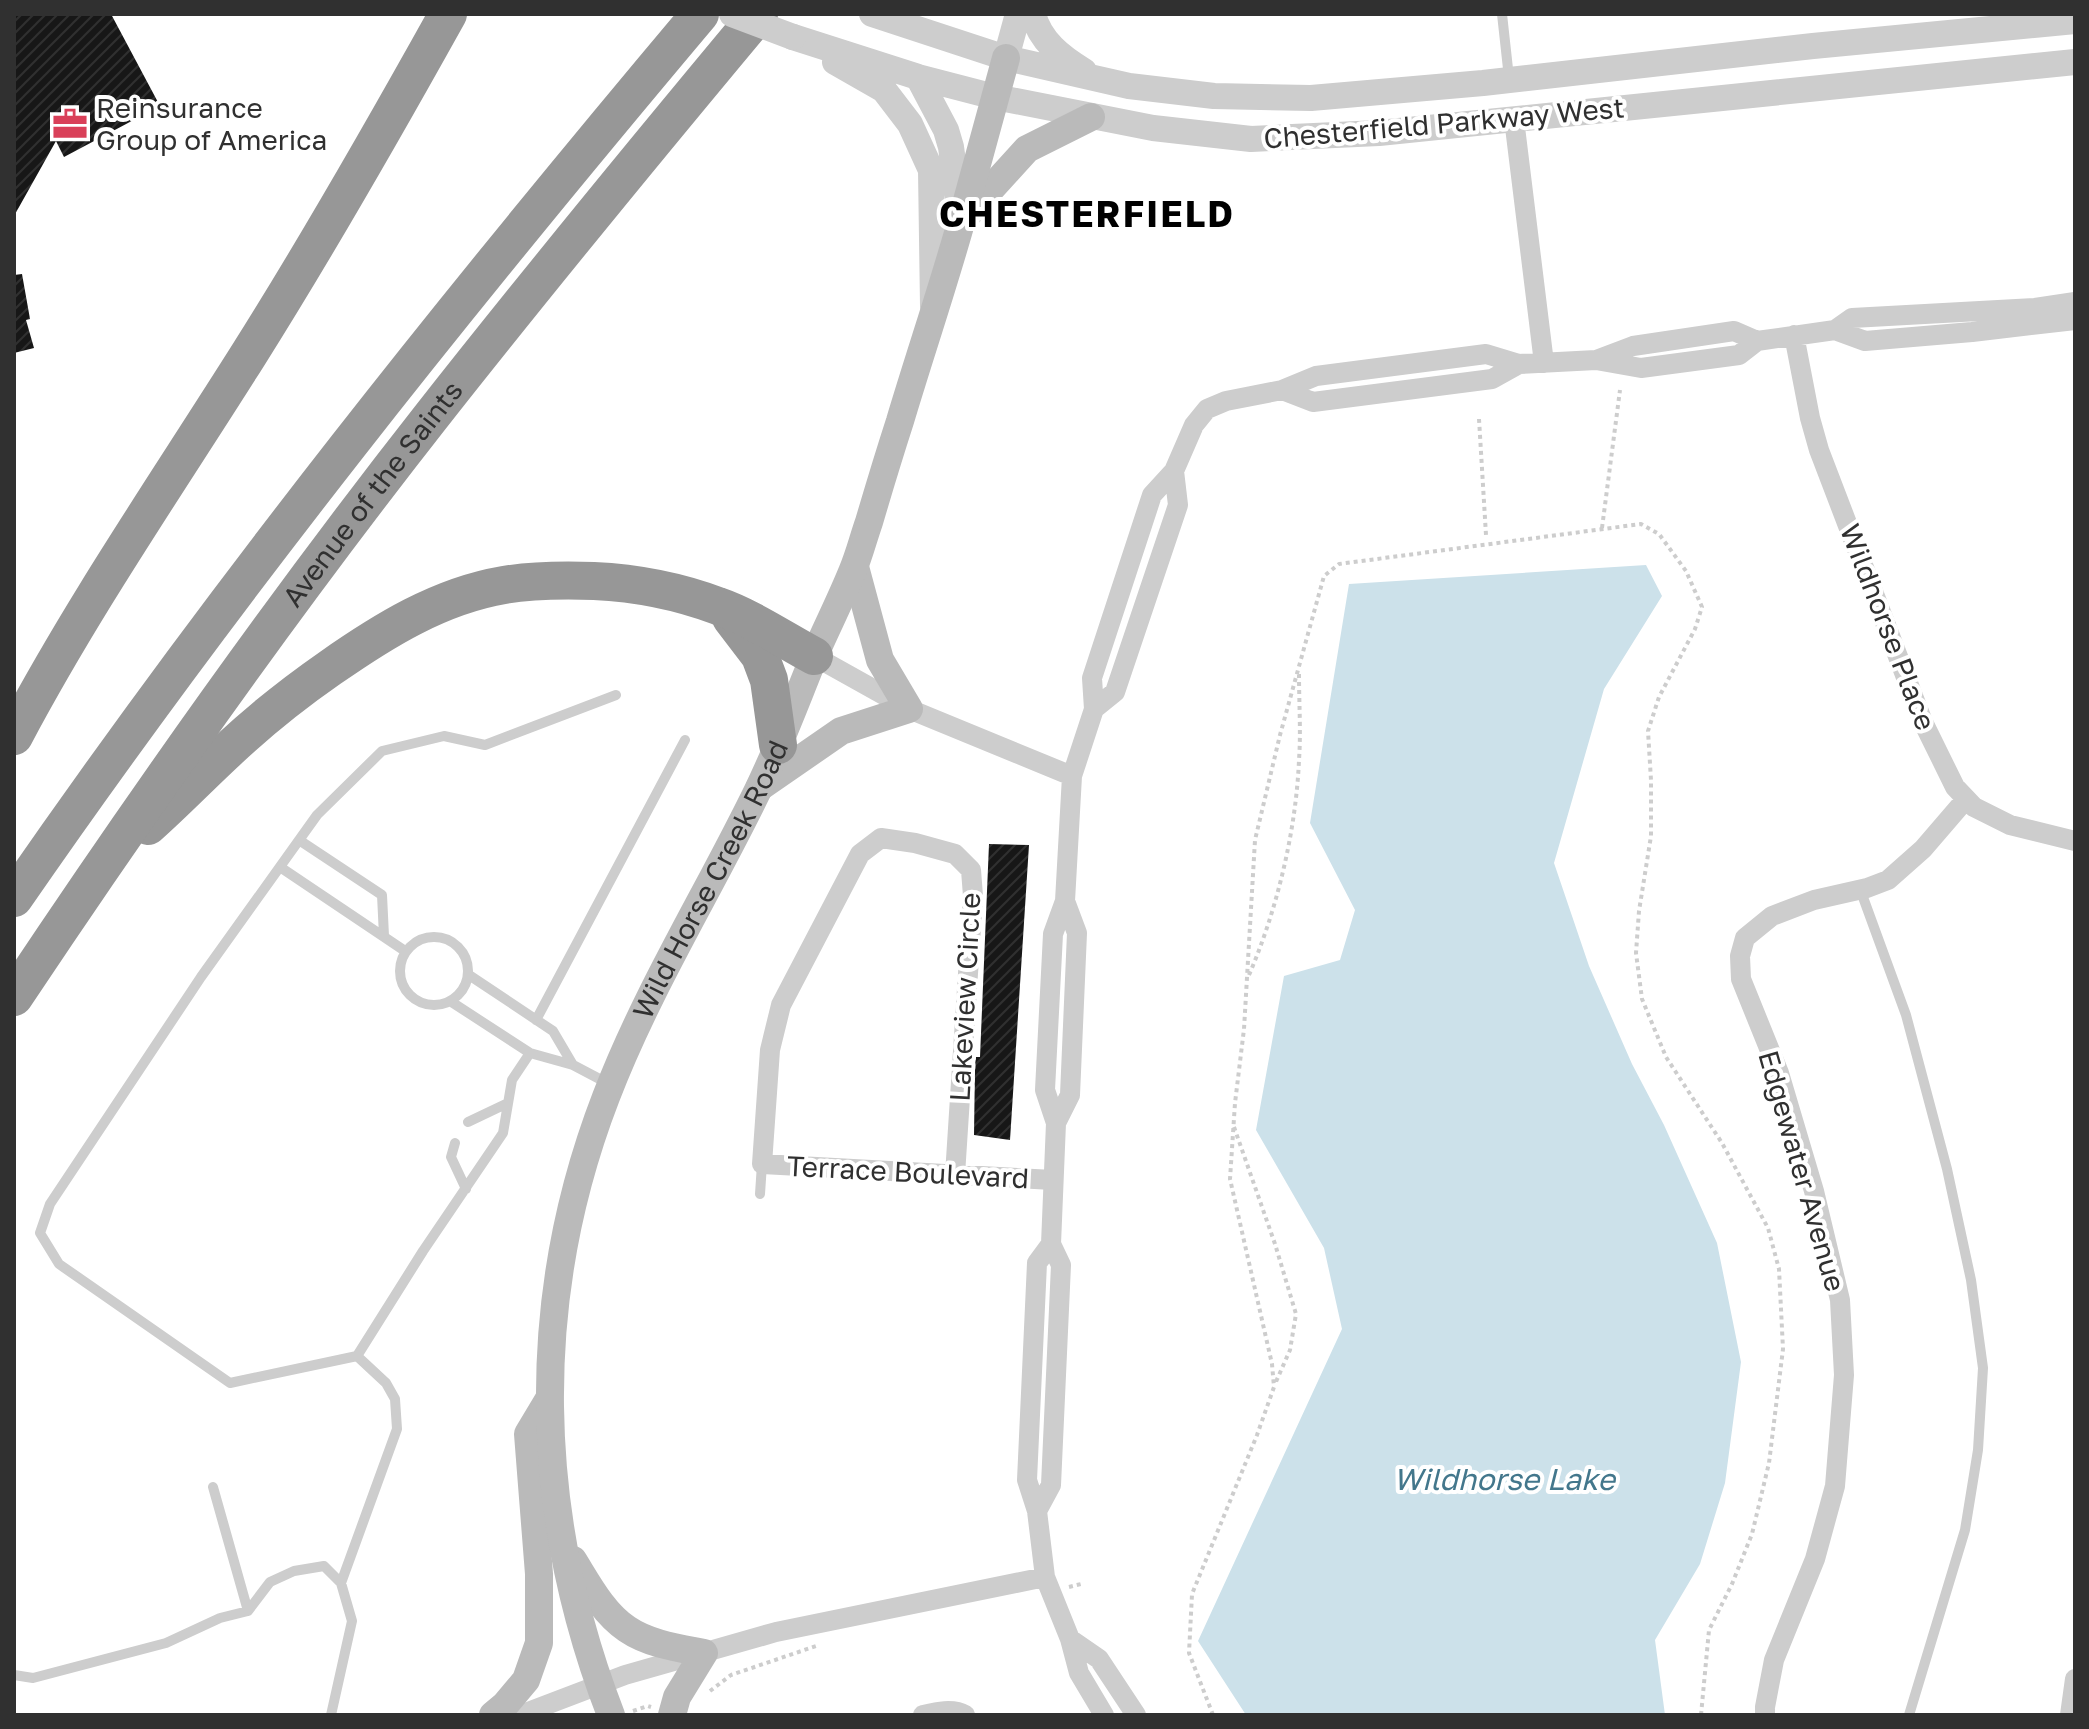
<svg xmlns="http://www.w3.org/2000/svg" width="2089" height="1729" viewBox="0 0 2089 1729" font-family="'Golos Text',sans-serif">
<style>
.water{fill:#cce1ea}
.building{fill:url(#building-hatch)}
.lines{fill:none;stroke-linecap:round;stroke-linejoin:round}
.path{stroke:#cdcdcd;stroke-width:4;stroke-dasharray:4 4;stroke-linecap:butt}
.service{stroke:#cdcdcd;stroke-width:10}
.minor{stroke:#cdcdcd;stroke-width:20}
.tertiary{stroke:#cdcdcd;stroke-width:26}
.secondary{stroke:#bababa;stroke-width:28}
.motorway{stroke:#979797;stroke-width:38}
.tertiary-bridge{stroke:#cdcdcd;stroke-width:26}
.labels{text-anchor:middle;stroke-width:8;stroke-linejoin:round;paint-order:stroke}
.poi-label{font-size:28px;fill:#303030;stroke:#fff;text-anchor:start}
.street-label{font-size:28px;fill:#303030;stroke:#fff}
.water-label{font-size:30px;font-style:italic;fill:#43778c;stroke:#fff}
.district-label{font-size:36px;font-weight:bold;letter-spacing:2px;fill:#000;stroke:#fff}
</style>
<defs>
<pattern id="building-hatch" width="6" height="6" patternUnits="userSpaceOnUse" patternTransform="scale(2)"><rect width="6" height="6" fill="#171717"/><path d="M-1 1l2-2M0 6l6-6M5 7l2-2" fill="none" stroke="#303030"/></pattern>
</defs>
<rect width="100%" height="100%" fill="#fff"/>
<path class="water" d="M1646,565L1662,596L1604,689L1554,863L1589,966L1632,1064L1664,1125L1717,1243L1741,1362L1725,1483L1700,1564L1655,1640L1665,1715H1246L1198,1641L1342,1329L1324,1248L1256,1130L1284,976L1340,960L1355,910L1310,823L1349,584Z"/>
<path class="building" d="M14,14H111L160,106L64,157L56,141L14,216Z
M22,274L30,319L26,320L34,348L14,353V275Z
M989,844L1029,845L1010,1140L974,1135L975,1065L976,1057H980Z"/>
<g class="lines">
<path class="path" d="M1479,419L1486,535
M1602,528L1620,390
M1249,975C1277,910 1296,831 1299,760C1301,732 1299,703 1299,674
M1234,1127L1275,1244L1296,1314L1290,1350L1275,1384
M1069,1587L1081,1584
M710,1691L731,1675L819,1645
M633,1711L648,1706L651,1707
M1213,1715L1189,1653L1192,1594L1257,1435L1274,1387L1272,1364L1230,1179L1235,1103L1244,1029L1255,840L1280,735L1324,576L1339,564L1641,524L1659,534L1686,571L1702,607L1695,629L1659,697L1648,731L1651,780V836L1639,911L1636,953L1642,999L1666,1057L1722,1143L1768,1228L1779,1269L1783,1349L1769,1463L1752,1534L1732,1584L1709,1630L1701,1715"/>
<path class="service" d="M1502,14L1509,78
M299,840L382,895L384,936
M280,867L405,951
M1860,889L1906,1015L1947,1169L1971,1280L1983,1368L1978,1450L1965,1530L1909,1715
M400 971a34 34 0 1 1 68 0a34 34 0 1 1-68 0Z
M469,975L553,1031L573,1065
M450,1001L530,1053L573,1065L611,1085
M536,1020L685,740
M468,1122L508,1103
M455,1143L451,1157L466,1189
M760,1194L762,1164
M357,1356L423,1251L503,1133L512,1080L530,1053
M213,1487L248,1611
M341,1583L397,1429L395,1399L386,1383L357,1356L230,1383L59,1264L40,1233L50,1204L201,977L317,815L382,751L444,736L485,745L616,695
M14,1675L33,1678L166,1643L220,1618L248,1611L270,1582L294,1571L324,1566L341,1583L352,1621L331,1715"/>
<path class="minor" d="M1514,119L1544,363
M2075,302L2035,308L1852,318L1835,330L1865,341L1972,332L2075,320
M1794,335L1810,418L1819,450L1923,722L1955,787L1974,807L2010,825L2075,841
M1757,341L1734,331L1633,346L1596,360L1641,368L1739,355L1757,341L1835,330
M1519,364L1492,379L1313,402L1282,390L1316,376L1486,354L1519,364L1596,360
M1174,471L1178,505L1115,692L1094,709L1092,678L1152,495L1174,471L1194,425L1207,409L1226,401L1282,390
M814,656L909,709L1072,776
M1065,901L1077,933L1070,1095L1056,1123L1045,1090L1053,934L1065,901L1072,776L1094,709
M955,1175L973,896L971,870L955,854L915,843L881,838L860,854L781,1005L770,1050L762,1164L1053,1180
M1051,1244L1037,1263L1027,1480L1037,1511L1051,1485L1061,1265L1051,1244L1056,1123
M1037,1511L1045,1577L1070,1639
M520,1715L625,1675L776,1632L1045,1577
M923,1715C936,1712 953,1708 965,1715
M1104,1715L1079,1673L1070,1639L1099,1659L1136,1715
M1765,1715V1707L1774,1660L1815,1559L1835,1486L1844,1375L1840,1300L1814,1191L1779,1073L1741,979L1740,956L1745,938L1772,916L1814,900L1867,888L1888,880L1923,849L1966,799
M2070,1715L2075,1679"/>
<path class="tertiary" d="M872,14L1006,58L1129,86L1214,96L1311,98L1483,83L1813,46L2075,21
M1033,14C1040,41 1061,57 1084,71
M793,37L918,77L995,97L1153,128L1251,139L1379,133L2075,62
M1006,58L1018,14
M835,62L884,90L910,124L931,170L933,306
M918,77L946,130L951,147L961,221"/>
<g class="secondary">
<path d="M967,215L1027,149L1091,117"/>
<path d="M760,787L841,731L909,709L880,660L855,567"/>
<path d="M573,1560C588,1584 603,1613 627,1629C649,1644 678,1648 704,1653L677,1697L672,1715"/>
<path d="M493,1715L505,1705L526,1680L539,1643V1574L528,1434L549,1399"/>
<path id="s1" d="M611,1715C533,1514 528,1299 606,1097C647,990 708,893 758,790C780,745 797,698 816,652C828,625 841,599 852,572C859,556 863,539 869,522C879,488 889,455 900,421C920,354 943,287 962,219C977,166 991,112 1006,58"/>
</g>
<g class="motorway">
<path d="M731,618L760,656L769,680L778,745"/>
<path d="M14,736C84,604 169,481 249,354C319,243 384,129 448,14"/>
<path d="M148,826C175,802 200,776 227,751C259,721 294,693 330,668C383,631 439,596 504,585C533,580 564,580 594,581C637,583 678,591 718,606C750,617 784,640 814,656"/>
<path d="M14,898C226,591 460,299 700,14"/>
<path id="s2" d="M14,997C146,799 283,605 430,418C537,282 648,147 759,14"/>
</g>
<path class="tertiary-bridge" d="M732,14L793,37"/>
</g>
<defs>
<g id="office-bare" transform="scale(2.76)"><path d="M-6-3h4V-5.5h4V-3h4V5H-6ZM-1-4.5V-3h2v-1.5ZM-6 0V1H6V0Z" fill="#d94059" stroke="#fff" stroke-width="2.5" paint-order="stroke"/></g>
</defs>
<g fill-rule="evenodd">
<use href="#office-bare" x="70" y="124"/>
</g>
<g class="labels">
<g class="poi-label">
<text x="96" y="118">Reinsurance<tspan x="96" dy="32">Group of America</tspan></text>
</g>
<g class="street-label">
<text transform="translate(1444 123) rotate(-5)" y="10">Chesterfield Parkway West</text>
<text dy="10" stroke="none"><textPath href="#s2" startOffset="618">Avenue of the Saints</textPath></text>
<text transform="translate(1888 627) rotate(69)" y="10">Wildhorse Place</text>
<text dy="10" stroke="none"><textPath href="#s1" startOffset="874">Wild Horse Creek Road</textPath></text>
<text transform="translate(965 997) rotate(-87)" y="10">Lakeview Circle</text>
<text transform="translate(1802 1171) rotate(74)" y="10">Edgewater Avenue</text>
<text transform="translate(908 1172) rotate(3)" y="10">Terrace Boulevard</text>
</g>
<g class="water-label">
<text x="1504" y="1490">Wildhorse Lake</text>
</g>
<g class="district-label">
<text x="1087" y="227">CHESTERFIELD</text>
</g>
</g>
<rect width="2089" height="1729" fill="none" stroke="#303030" stroke-width="32"/>
</svg>
